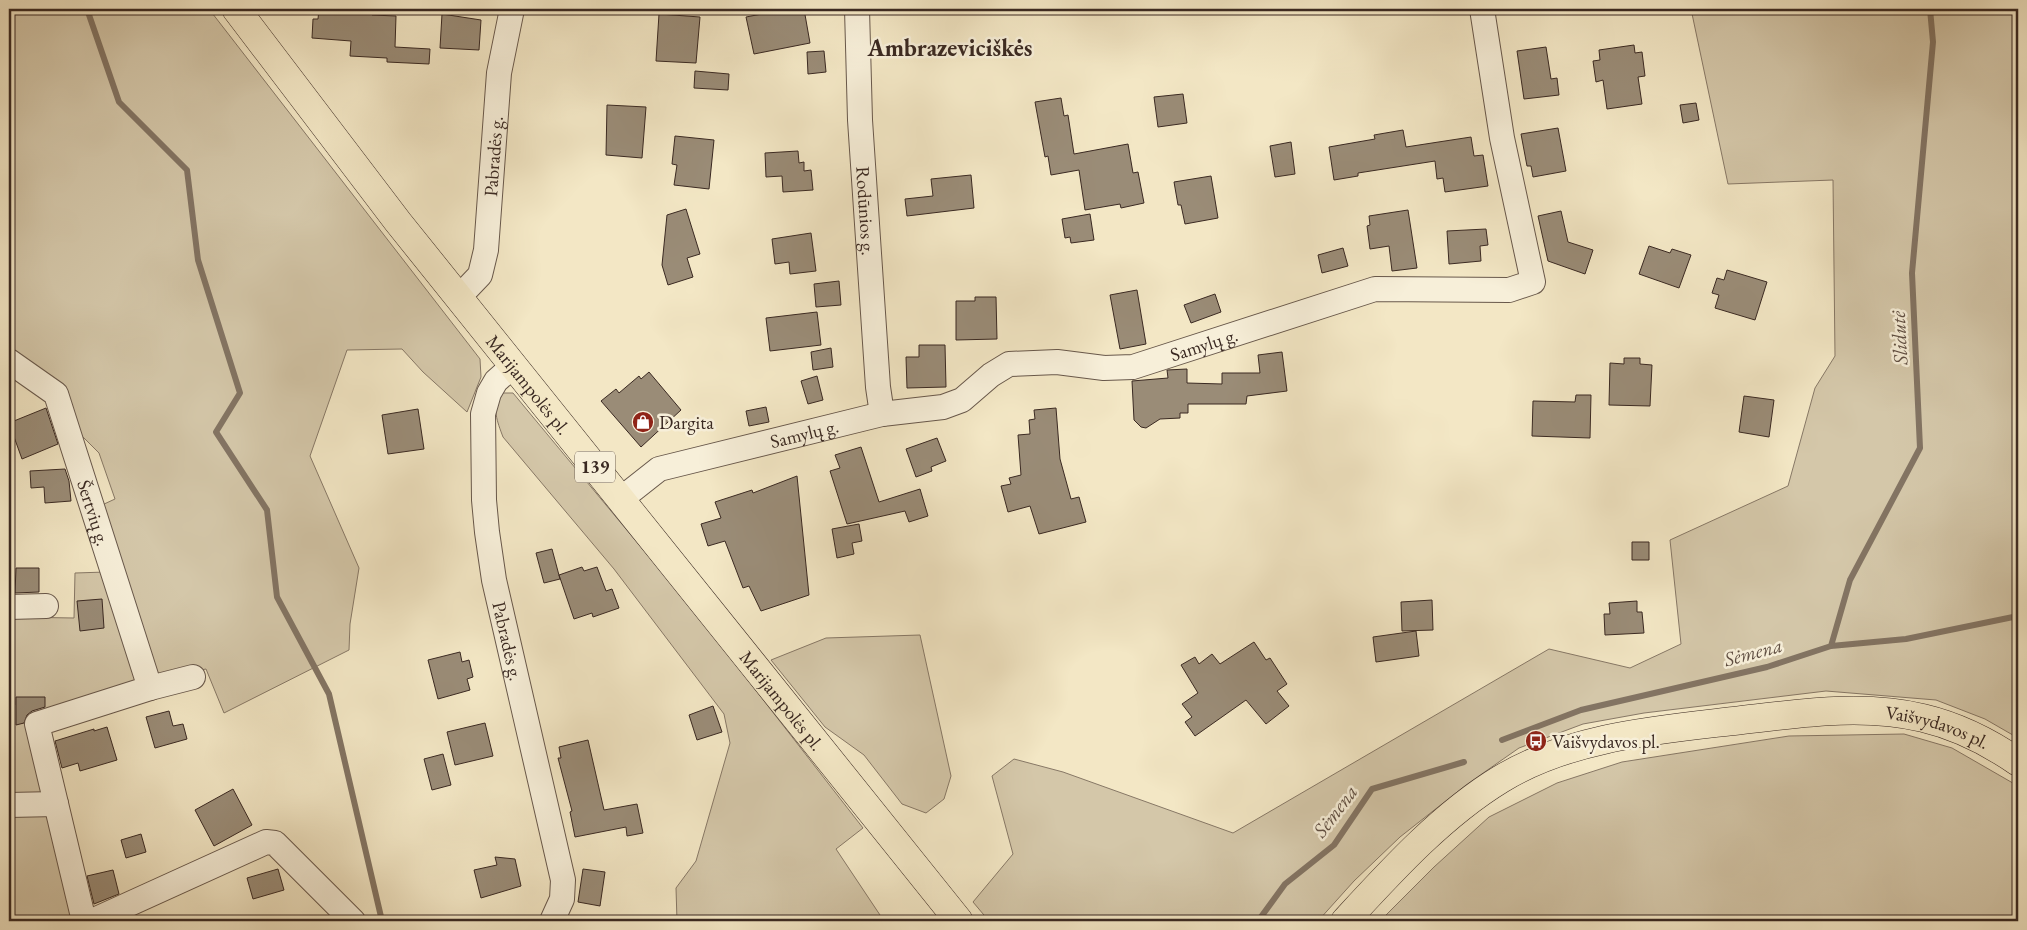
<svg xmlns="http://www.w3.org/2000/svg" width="2027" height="930" viewBox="0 0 2027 930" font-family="'EB Garamond',serif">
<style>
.green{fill:#d4c7a9;stroke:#877866}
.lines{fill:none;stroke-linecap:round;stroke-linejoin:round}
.stream{stroke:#837463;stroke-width:6}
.building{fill:#9a8c77;stroke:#3a2922}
.minor-casing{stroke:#68584b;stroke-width:26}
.major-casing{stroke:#3a2922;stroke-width:29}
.minor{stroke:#f7efd9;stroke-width:24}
.major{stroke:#f3e7c5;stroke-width:28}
.labels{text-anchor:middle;stroke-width:5;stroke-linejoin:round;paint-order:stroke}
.shield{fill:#f7efd9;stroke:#736459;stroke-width:1}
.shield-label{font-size:18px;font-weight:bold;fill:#3a2922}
.street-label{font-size:19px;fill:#3a2922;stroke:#f7efd9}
.poi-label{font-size:19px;fill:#3a2922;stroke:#f7efd9;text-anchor:start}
.water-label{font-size:20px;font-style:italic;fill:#5f4e42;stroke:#f7efd9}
.district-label{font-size:24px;font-weight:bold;fill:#3a2922;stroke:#f7efd9}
</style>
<rect width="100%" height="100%" fill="#f3e7c5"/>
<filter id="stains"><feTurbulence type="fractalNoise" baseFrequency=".004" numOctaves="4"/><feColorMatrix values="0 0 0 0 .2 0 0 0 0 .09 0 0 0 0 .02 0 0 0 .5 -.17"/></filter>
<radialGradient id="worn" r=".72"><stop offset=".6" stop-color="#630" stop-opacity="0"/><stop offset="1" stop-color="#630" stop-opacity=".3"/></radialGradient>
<path class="green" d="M9,9H209L480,359L481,377L467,412L423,372L402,349L347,350L310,456L359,568L350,624L349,650L224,713L206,669L160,678L153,670L102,505L115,499L99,453L77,431L9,351Z
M1691,9H2018V738L1985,719L1936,700L1826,691L1644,713L1583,724L1519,748L1466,785L1400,837L1354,881L1318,921H989L973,902L1013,854L992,776L1014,759L1063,772L1233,833L1549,649L1630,668L1681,644L1670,540L1788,486L1815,388L1835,356L1833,180L1728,184Z
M500,393H513L694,611L863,828L836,849L884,921H677L676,888L696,861L730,743L724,714L614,569L503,437C497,421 492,409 500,393Z
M106,572L143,685L29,723L82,921H9V706L15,705L12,617L74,618L75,573Z
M920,635L951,776L944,799L926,813L902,804L864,755L825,727L771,660L826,638Z
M1904,734L1952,748L2018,786V921H1380L1434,867L1489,817L1557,783L1622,762L1789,736Z"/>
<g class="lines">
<path class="stream" d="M87,9L119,102L187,170L198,260L240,393L216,432L267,510L277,597L329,694L382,921
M1831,646L1850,580L1920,448L1912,273L1933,42L1930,9
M1502,740L1581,710L1767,667L1831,646L1906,639L2018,616
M1258,921L1285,884L1334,845L1372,789L1464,762"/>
</g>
<path class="building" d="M319,9H372V15L396,16L395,47L430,49L429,64L387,62V58L350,56L351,41L312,38L313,19H318Z
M788,9H804L810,43L754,54L746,17Z
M442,14L481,20L479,50L440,48Z
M659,14L700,17L696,63L656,61Z
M1634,45L1635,53L1642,52L1645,76L1638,77L1642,104L1607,109L1603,80L1596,82L1593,61L1600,60L1599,50Z
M1546,47L1551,79L1557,78L1559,95L1524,99L1517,51Z
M824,51L826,72L808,74L807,52Z
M695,71L729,74L728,90L694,88Z
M1183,94L1187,123L1158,127L1154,97Z
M1061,98L1064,116L1068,115L1074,154L1128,144L1133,173L1138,172L1144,203L1121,208L1120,204L1085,210L1079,170L1051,175L1048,156L1045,157L1035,102Z
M1696,103L1699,120L1683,123L1680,105Z
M607,105L646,107L642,158L606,155Z
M1558,128L1566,171L1533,177L1531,166H1527L1521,134Z
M1403,130L1406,147L1471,137L1474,156L1483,155L1488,186L1445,192L1443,178L1437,179L1435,161L1358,173V176L1334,180L1329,147L1375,139L1374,135Z
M675,136L714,140L709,189L674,185L677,165L672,164Z
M1291,142L1295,174L1275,177L1270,146Z
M798,151L799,163L804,162V171L811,170L813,190L783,192L782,176L766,177L765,153Z
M971,175L974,208L907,216L905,199L933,196L931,179Z
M1211,176L1218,218L1185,224L1181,205H1178L1174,182Z
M686,209L700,254L687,258L693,277L668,285L662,265L667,215Z
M1408,210L1417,268L1392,271L1389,246L1370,249L1367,226L1370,225L1369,216Z
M1561,211L1568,242L1593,250L1585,274L1548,261L1538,216Z
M1090,214L1094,240L1071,243L1070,237L1065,238L1062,219Z
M1486,229L1488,245L1480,246L1481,261L1449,264L1447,231Z
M811,233L816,271L790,274L789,262L775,264L772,239Z
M1649,246L1670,253L1672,249L1691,255L1679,288L1639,274Z
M1343,248L1348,266L1322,273L1318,255Z
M1727,270L1767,282L1755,320L1715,308L1719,295L1712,293L1717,278L1724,280Z
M839,281L841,305L816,307L814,284Z
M1137,290L1146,344L1120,349L1110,295Z
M1215,294L1221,312L1191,323L1184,305Z
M975,297H996L997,339L956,340V301H975Z
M817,312L821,345L770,351L766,318Z
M919,345H945L946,387L907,388L906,357H919Z
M831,348L833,367L813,370L811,352Z
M1282,352L1287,391L1247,396L1246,404H1188V413H1180V418L1160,419L1146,428L1141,427L1134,420L1132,381L1168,378L1167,370L1187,369V383L1222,384V373H1260L1258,355Z
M1624,358H1640V364L1652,365L1650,406L1609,405L1610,363L1624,364Z
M649,372L681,410L641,447L601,401L616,389L619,393L639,376L641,379Z
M817,376L823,400L808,404L801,381Z
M1576,395H1591L1590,438L1532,436L1533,401L1575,402Z
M1744,396L1774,400L1769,437L1739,432Z
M766,407L769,422L749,426L746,411Z
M46,408L58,444L22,459L9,423Z
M1056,408L1060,459L1071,499L1079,497L1086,522L1039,534L1030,506L1008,512L1001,486L1011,484L1009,478L1021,475L1018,435L1030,434L1029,420L1035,419L1034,410Z
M418,409L424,449L388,454L382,415Z
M937,438L946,461L931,467L932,471L916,477L906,449Z
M861,447L879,502L920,489L928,516L909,522L905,511L847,524L830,471L840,468L835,455Z
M65,469L69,481L71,501L45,503L44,487L31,488L30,471Z
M797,476L809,595L761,611L749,586L743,588L725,541L708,546L701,524L721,518L715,502L752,490L753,493Z
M859,524L862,541L852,543L854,554L837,558L832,529Z
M1632,542H1649V560H1632Z
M552,549L560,579L544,583L536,553Z
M582,567L584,571L597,567L606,591L612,589L619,608L593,617L592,613L574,619L559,575Z
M16,568H39V592L15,593Z
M102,599L104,628L80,631L77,601Z
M1432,600L1433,630L1402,631L1401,602Z
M1637,601V612H1642L1644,633L1605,635L1604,614H1610L1609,603Z
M1416,631L1419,656L1376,662L1373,637Z
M1254,642L1266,660L1270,658L1287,684L1277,691L1289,706L1266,724L1246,700L1195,736L1185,722L1192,717L1182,704L1198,693L1181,665L1195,657L1199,664L1212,654L1220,664Z
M460,652L462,662L469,660L473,677L467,679L470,690L438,699L428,660Z
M16,697H45V707L32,711L27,715L24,723L16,725Z
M713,706L722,732L697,740L689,715Z
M169,711L173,726L183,724L187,739L155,748L146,717Z
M485,723L493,756L455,765L447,732Z
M107,727L117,760L80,771L78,763L62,768L55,741L94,729V731Z
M588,740L604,810L637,804L643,833L627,836L626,827L575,837L570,812L572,811L558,758H561L559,747Z
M443,754L451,785L432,790L424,759Z
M233,789L252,825L214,846L195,810Z
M141,834L146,852L126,858L121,840Z
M495,857L515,859L521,886L481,898L474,870L497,865Z
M278,869L284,890L253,899L247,878Z
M583,869L605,872L600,906L578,902Z
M113,870L119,894L94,904L87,876Z"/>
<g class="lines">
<g class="minor-casing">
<g id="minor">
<path id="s1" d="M857,9L860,120L878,387L882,414"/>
<path id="s2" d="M459,297L480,275L486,250L499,73L512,9"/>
<path id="s3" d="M9,361L56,394L150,688"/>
<path id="s4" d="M514,365L496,381L489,393L483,414L484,500L487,532L494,580L563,880L562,899L552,921"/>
<path id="s5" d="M621,499L659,469L882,414L943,407L962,400L991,375L1009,364L1057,362L1104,368L1133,367L1375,289L1509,290L1533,282L1502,138L1482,9"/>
<path d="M9,607L46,606"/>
<path d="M9,805L56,804"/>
<path d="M84,921L37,724L150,688L193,677"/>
<path d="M92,921L266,842L275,843L353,921"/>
</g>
</g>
<g class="major-casing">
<g id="major">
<path id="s6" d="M236,9L398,222L959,921"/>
<path id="s7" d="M1345,921C1392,870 1442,815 1501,779C1570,737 1656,730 1734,721C1796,714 1861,703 1923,718C1957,726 1989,742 2018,762"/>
</g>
</g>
<use href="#minor" class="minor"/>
<use href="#major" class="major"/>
</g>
<defs>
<g id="shop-disc" transform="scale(1.125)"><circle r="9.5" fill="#8f2418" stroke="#f7efd9"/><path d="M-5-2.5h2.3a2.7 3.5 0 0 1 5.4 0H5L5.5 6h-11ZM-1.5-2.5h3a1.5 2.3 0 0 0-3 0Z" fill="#fff"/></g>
<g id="bus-disc" transform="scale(1.125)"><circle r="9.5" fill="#8f2418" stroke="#f7efd9"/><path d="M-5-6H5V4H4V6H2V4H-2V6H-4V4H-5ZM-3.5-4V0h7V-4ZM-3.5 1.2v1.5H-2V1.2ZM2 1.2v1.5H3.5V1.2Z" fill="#fff"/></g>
</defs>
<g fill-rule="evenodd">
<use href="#shop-disc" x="643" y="422"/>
<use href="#bus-disc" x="1536" y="741"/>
</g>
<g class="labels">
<rect class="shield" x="575" y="451.5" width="40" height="31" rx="4"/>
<g class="shield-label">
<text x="595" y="473">139</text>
</g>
<g class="street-label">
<text dy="7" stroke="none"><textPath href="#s2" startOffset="150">Pabradės g.</textPath></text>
<text dy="7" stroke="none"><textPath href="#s1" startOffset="202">Rodūnios g.</textPath></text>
<text dy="7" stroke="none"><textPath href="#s5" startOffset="618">Samylų g.</textPath></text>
<text dy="7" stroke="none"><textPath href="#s6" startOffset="476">Marijampolės pl.</textPath></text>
<text dy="7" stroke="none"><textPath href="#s5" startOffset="198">Samylų g.</textPath></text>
<text dy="7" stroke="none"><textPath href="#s3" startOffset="182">Šertvių g.</textPath></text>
<text dy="7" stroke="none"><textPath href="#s4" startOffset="289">Pabradės g.</textPath></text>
<text dy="7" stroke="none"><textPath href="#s6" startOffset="881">Marijampolės pl.</textPath></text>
<text dy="7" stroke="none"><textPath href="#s7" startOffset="660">Vaišvydavos pl.</textPath></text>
</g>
<g class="poi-label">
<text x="659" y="429">Dargita</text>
<text x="1552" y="748">Vaišvydavos pl.</text>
</g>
<g class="water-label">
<text transform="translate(1899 338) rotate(-93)" y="7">Slidutė</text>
<text transform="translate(1753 652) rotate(-15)" y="7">Sėmena</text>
<text transform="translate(1335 811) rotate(-53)" y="7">Sėmena</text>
</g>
<g class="district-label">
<text x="950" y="56">Ambrazeviciškės</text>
</g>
</g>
<rect width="2027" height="930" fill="none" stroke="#f3e7c5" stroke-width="30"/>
<rect x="10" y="10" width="2007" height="910" fill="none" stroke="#3a2922" stroke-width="2.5"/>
<rect x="15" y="15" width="1997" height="900" fill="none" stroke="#3a2922"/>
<rect width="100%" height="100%" filter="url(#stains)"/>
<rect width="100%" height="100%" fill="url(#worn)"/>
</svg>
